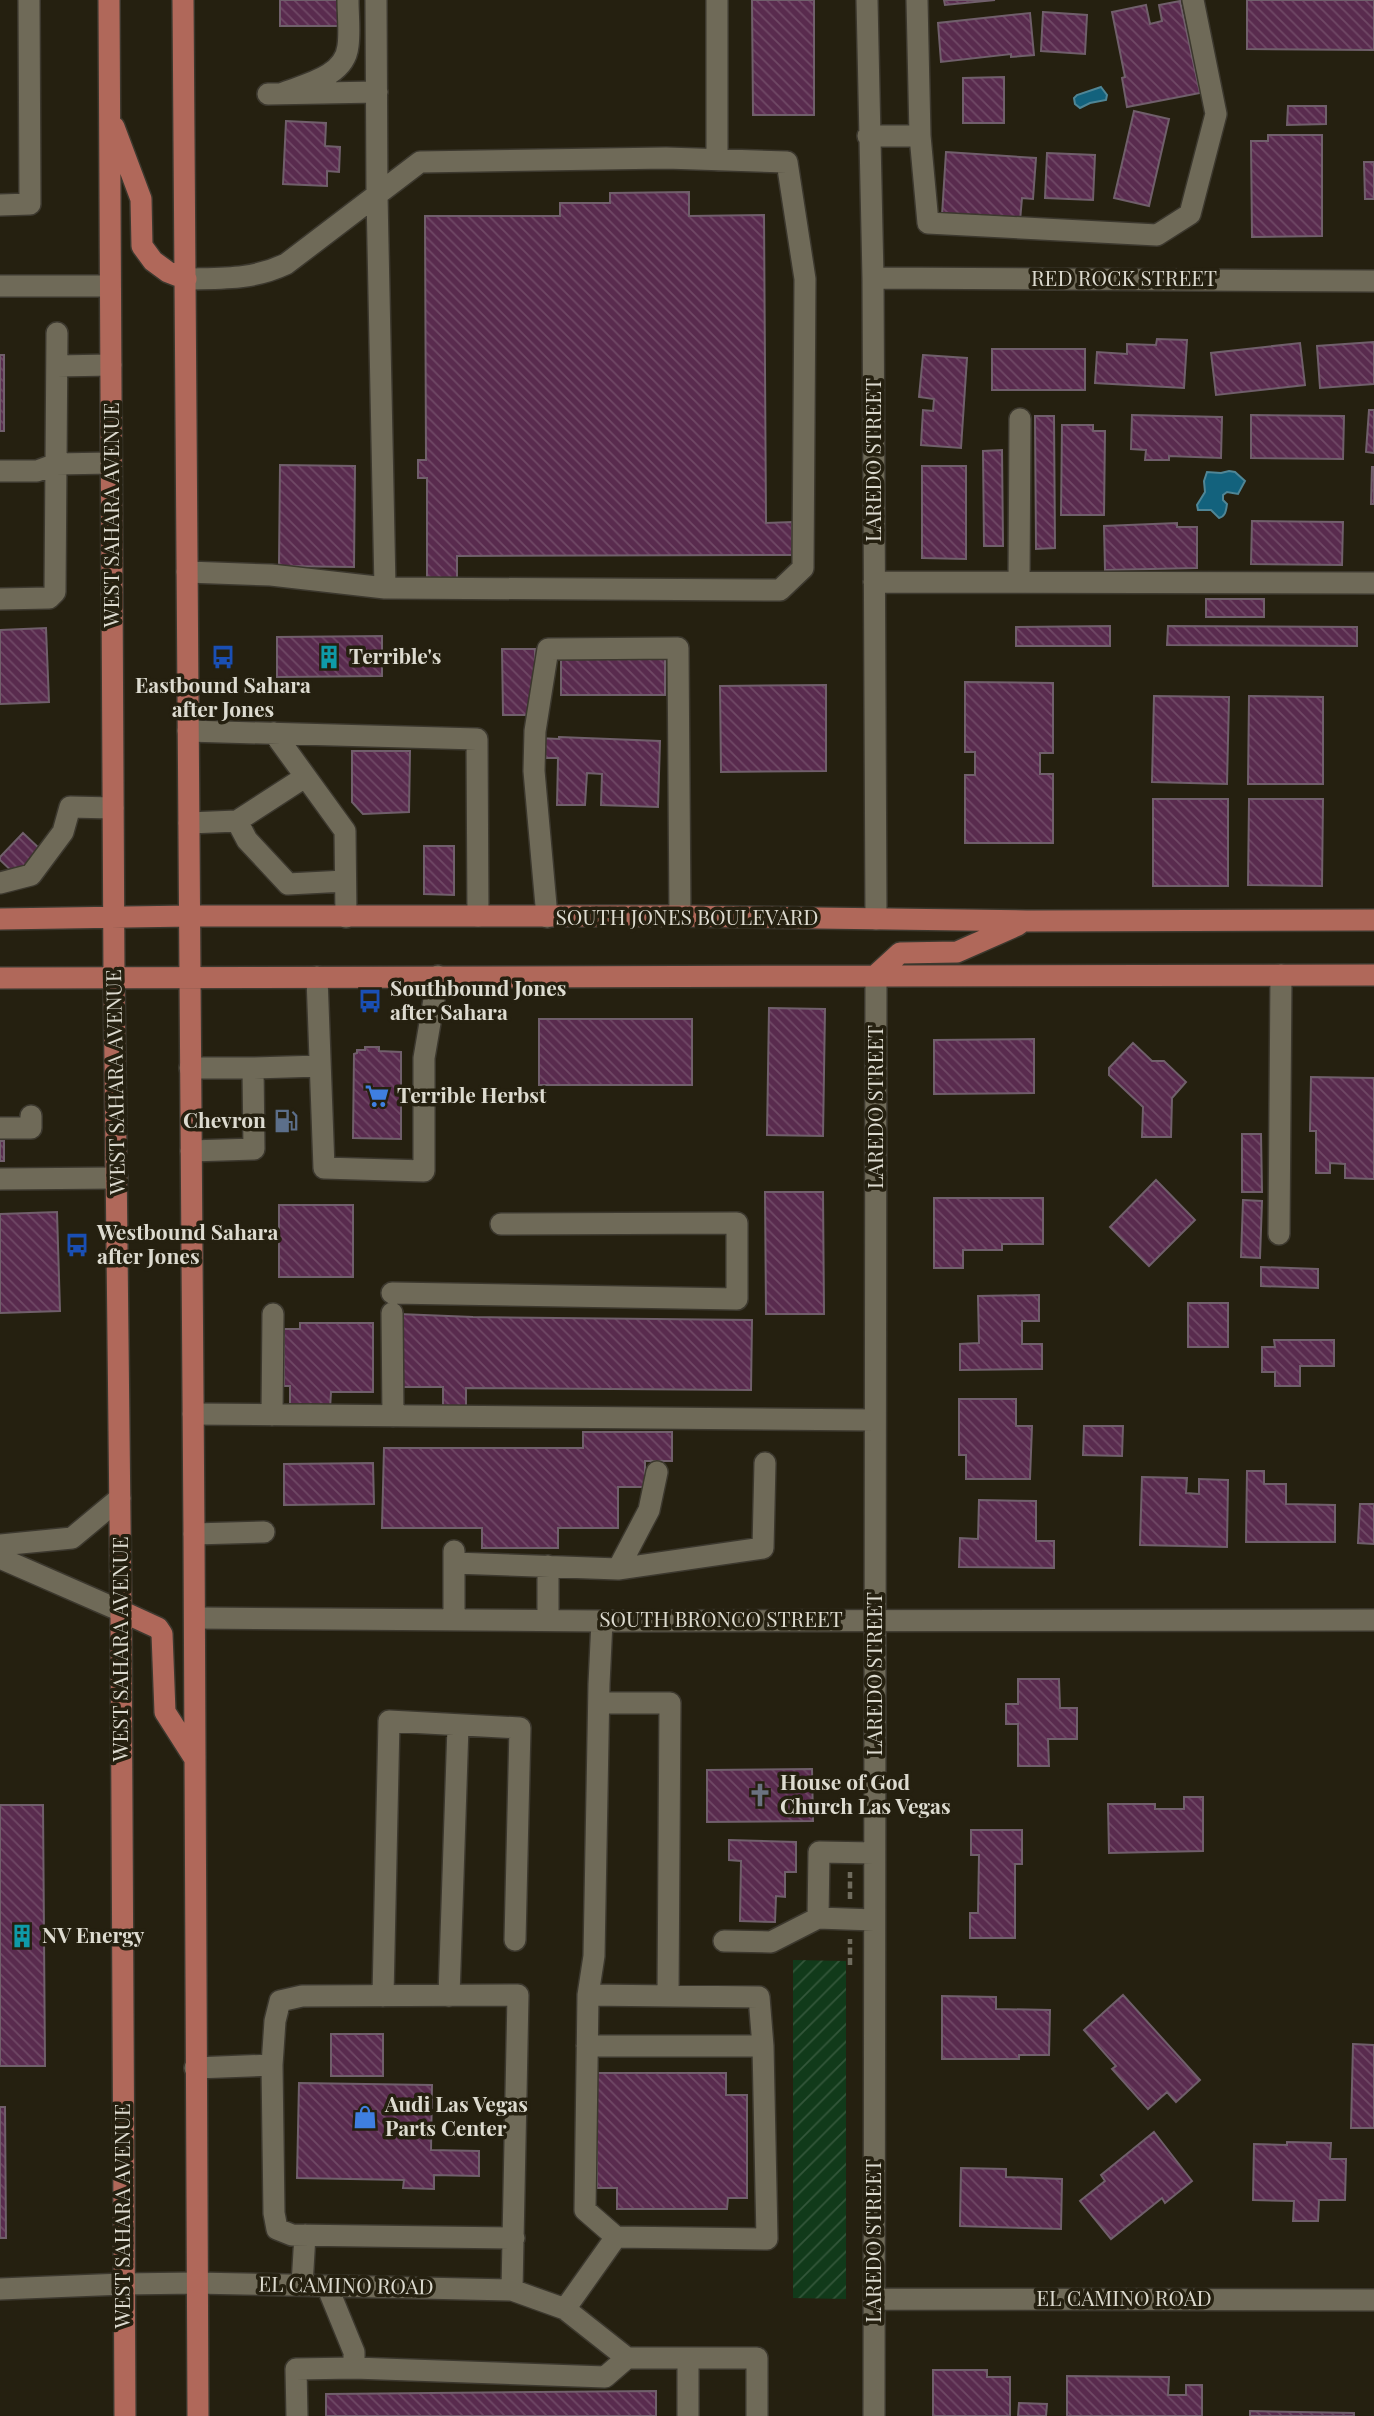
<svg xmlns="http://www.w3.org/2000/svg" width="1374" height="2416" viewBox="0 0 1374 2416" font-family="'Playfair Display',serif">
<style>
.garden{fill:url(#garden-furrows)}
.water{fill:#13627d;stroke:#508696;stroke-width:2}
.building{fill:url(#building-back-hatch);stroke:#705f6b;stroke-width:2}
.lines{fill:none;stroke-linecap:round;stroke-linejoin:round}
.minor-casing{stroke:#3c382e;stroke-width:24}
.major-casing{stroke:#3c382e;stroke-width:24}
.path{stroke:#6f6b5d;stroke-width:4.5;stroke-dasharray:7 3.5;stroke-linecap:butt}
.minor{stroke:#6f6a58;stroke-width:21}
.major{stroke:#b0685a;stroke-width:21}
.labels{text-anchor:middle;stroke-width:7;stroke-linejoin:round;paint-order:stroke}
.street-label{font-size:21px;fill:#dddbd0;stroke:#252010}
.poi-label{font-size:21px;font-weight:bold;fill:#dddbd0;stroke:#252010;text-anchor:start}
</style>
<defs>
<pattern id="garden-furrows" width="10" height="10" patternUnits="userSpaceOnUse" patternTransform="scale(1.75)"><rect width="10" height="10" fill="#113a1a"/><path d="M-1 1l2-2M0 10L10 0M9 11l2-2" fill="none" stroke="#33563a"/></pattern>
<pattern id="building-back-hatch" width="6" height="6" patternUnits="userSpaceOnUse" patternTransform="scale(1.75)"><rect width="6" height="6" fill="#592b4e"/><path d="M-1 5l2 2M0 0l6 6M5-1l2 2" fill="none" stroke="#704966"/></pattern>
</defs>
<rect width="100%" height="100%" fill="#252010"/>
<path class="garden" d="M793,1960L846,1961V2299L793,2298Z"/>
<path class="water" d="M1101,87L1107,95L1106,100L1090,103L1080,108L1075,104L1074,98L1077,95Z
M1229,471L1235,472L1245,481L1238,494L1227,492L1223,495V500L1227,504C1226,510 1226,516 1219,518L1211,510H1198L1197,505L1205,492L1204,481L1207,472L1221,473Z"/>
<path class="building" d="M280,0H339V26H280Z
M752,0H814V115H753Z
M944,0H995L945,5Z
M1247,0H1374V50L1247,49Z
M1180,1L1200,93L1127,107L1122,78L1125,77L1112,12L1146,5L1150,24L1162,21L1159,5Z
M1043,12L1087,15L1085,54L1041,51Z
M1030,13L1034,55L1011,57V54L941,62L938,23Z
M1004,77V123H963V78Z
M1288,106H1326V124L1287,125Z
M1134,111L1169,119L1149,206L1114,198Z
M286,121L326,123L325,146L340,147L339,172L327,171V186L283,184Z
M1268,135H1322V236L1252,237L1251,141H1268Z
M946,152L1036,158L1033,199L1022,198L1020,221L942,215Z
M1047,153L1095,155L1093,200L1045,198Z
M1364,162H1374V199H1365Z
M689,192V216L764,215L766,523L792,522V555L457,556V581H427V478H418V460H426L425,216H560V203H610V193Z
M1157,339L1187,340L1184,388L1095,383L1097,352L1127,354V344L1156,345Z
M1374,342V384L1320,388L1317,346Z
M1300,343L1305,385L1216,395L1211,353Z
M992,349H1085V390H992Z
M0,355H4V431H0Z
M923,355L967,358L961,448L921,445L923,410L933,411L934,399L919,397Z
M1369,410H1374V453L1366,452Z
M1132,415L1222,417L1221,458L1169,456V460H1145L1146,450L1131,449Z
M1251,415L1344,416L1343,459L1251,458Z
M1035,416H1054L1055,548L1036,549Z
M1062,425H1093V431H1105L1104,515H1061Z
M1002,450L1003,546H984L983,451Z
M280,465L355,466L354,567L279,566Z
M922,466H966V559L922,558Z
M1372,467H1374V504H1371Z
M1252,521L1343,522L1342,565L1251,564Z
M1177,523V527H1197V568L1105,570L1104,526Z
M1206,599H1264V617H1206Z
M1110,626V646H1016V627Z
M1168,626L1357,627V646L1167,645Z
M46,628L49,702L0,704V630Z
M382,636V676L277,677V637Z
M502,649H535L536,715H503Z
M561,657H665V695H561Z
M965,682L1053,683V753H1040V774H1053V843H965V775H975V752H965Z
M826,685V771L721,772L720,686Z
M1154,696L1229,697L1227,784L1152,782Z
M1249,696L1323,697V784H1248Z
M559,737L660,741L658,807L601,805L602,774L587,773L585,805H557L558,758H538V738L559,739Z
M352,751H410L409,812L363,814L352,802Z
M1153,799H1228V886H1153Z
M1249,799H1323L1322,886L1248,885Z
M23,833L41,850L17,876L0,860V857Z
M424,846H454V895L424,894Z
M769,1008L825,1009L823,1136L767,1135Z
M539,1019H692V1085H539Z
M1034,1039V1093L934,1094V1040Z
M1133,1043L1152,1061H1164L1186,1082L1172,1098L1171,1137H1142L1143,1107L1109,1075V1068Z
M365,1047H379V1051L401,1052V1139L353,1138L354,1054L357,1053V1050H365Z
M1311,1077L1374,1078V1179L1345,1178V1164L1330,1163V1173H1316V1131H1310Z
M1242,1134H1261L1262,1192H1242Z
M0,1141H4V1161H0Z
M1156,1180L1195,1220L1149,1266L1110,1227Z
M765,1192H823L824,1314H766Z
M934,1198H1043V1244H1002V1250H963V1268H934Z
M1243,1200L1262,1201L1260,1258L1241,1257Z
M279,1205H353V1277H279Z
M57,1212L60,1311L0,1313V1214Z
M1261,1267L1318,1269V1288L1261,1286Z
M1039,1295V1321H1022V1344H1042V1369L960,1370V1344L979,1343L978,1296Z
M1188,1303H1228V1347H1188Z
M399,1314L473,1317L752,1320L751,1390L466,1388V1410H443V1387H398Z
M300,1323H373V1392H331L330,1409H290V1386H284V1329H300Z
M1274,1340H1334V1366H1300V1386H1275V1372H1262V1347H1275Z
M959,1399H1016V1426H1032L1030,1479H966V1455H959Z
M1084,1426H1123L1122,1456L1083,1455Z
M583,1432H672V1461H645V1487H618V1528H558V1548H482V1528H382L384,1448H583Z
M373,1463L374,1504L284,1505V1464Z
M1247,1471H1264V1484H1286V1504L1335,1505V1542H1246Z
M1142,1477L1187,1478L1186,1493L1199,1494V1479L1228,1480L1227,1547L1140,1545Z
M979,1500L1036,1501V1541H1054V1568L959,1567L960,1538L978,1539Z
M1360,1504H1374V1544L1358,1543Z
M1018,1679H1059L1060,1708H1077V1739H1048L1049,1766H1018V1724H1006V1704H1018Z
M812,1769L813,1821L707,1822V1770Z
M1184,1797H1203V1851L1109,1853L1108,1804H1155V1809H1184Z
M0,1805H43L45,2066H0Z
M971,1830H1022V1864H1015V1938H970V1913H978L979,1855H971Z
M729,1840L796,1842V1872H785V1897L776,1896L775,1922L740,1921L741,1861L729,1860Z
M1123,1995L1200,2080L1176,2102L1167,2092L1148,2109L1112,2069L1116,2066L1084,2030Z
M942,1996L996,1997V2009L1050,2010L1049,2055H1019V2059H942Z
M331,2034H383V2076H331Z
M1353,2044L1374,2045V2128H1351Z
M597,2073H726V2095H747V2198H728L727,2209H617V2188H597Z
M299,2083L432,2085L431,2150L479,2151V2176L434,2175V2189L403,2188L404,2180L297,2178Z
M0,2107H5L6,2238H0Z
M1154,2132L1192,2181L1165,2203L1162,2198L1111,2239L1080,2201L1105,2181L1101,2175Z
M1287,2142L1331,2143L1330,2159H1346L1345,2200H1319L1318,2221H1293L1294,2201L1253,2200L1254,2144L1287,2145Z
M961,2168L1006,2169V2177L1062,2179L1061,2229L960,2226Z
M933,2370H987V2377H1010V2416H933Z
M1067,2376L1169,2377L1168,2395H1186V2385H1202V2416H1067Z
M656,2391V2416H326V2394Z
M1019,2403L1047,2404L1046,2416H1018Z
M1250,2411L1354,2413V2416H1250Z"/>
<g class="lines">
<g class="minor-casing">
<path id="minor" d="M376,0L377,195L385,588
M717,0V160
M867,0L873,278L876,919
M917,0L920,136L928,223L1157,235L1190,214L1216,114L1193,0
M283,93C307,84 345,76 348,46C350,31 348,15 348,0
M268,94L377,92
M868,136H920
M0,205L30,204L29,0
M873,278L1374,281
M186,279C223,278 252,280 286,264L420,162L666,158L787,162L805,279L803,568L780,590L385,588L271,575L187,572
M0,286H109
M57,366L111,365
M0,471H37L56,464L111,463
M874,582L1374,583
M1019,582L1020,419
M0,599L49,598L55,592L57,333
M188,731L477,739L478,916
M274,733L345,831L346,917
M237,821L247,840L288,884L345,881
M189,823L237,821L305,777
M0,883L31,875L63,832L70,807L113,808
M547,917L534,771L535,731L548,649L678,648L680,916
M317,977L324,1168L424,1171V1058L438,976
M190,1068H253L254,1149L191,1151
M253,1068L320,1066
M0,1128H31V1116
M0,1179L117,1178
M1279,1234L1281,975
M392,1293L737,1299V1223L501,1224
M392,1313L393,1416
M193,1414L875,1420
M272,1415L273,1314
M194,1534L264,1532
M0,1545L72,1538L120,1498
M0,1558L121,1611
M454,1563L618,1569L763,1548L765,1463
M618,1569L649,1510L657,1472
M195,1618L602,1621L1374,1620
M454,1619V1551
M548,1619V1566
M599,1703H670L668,1996
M874,1920L818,1918L819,1852L874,1853
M724,1941L771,1942L818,1918
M588,1995L594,1956L599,1684L602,1621
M383,1996L389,1721L520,1728L515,1940
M449,1996L458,1726
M587,2046H763
M272,2065L274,2213L277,2229L292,2235L514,2238
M195,2068L272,2065L275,2021L280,2001L302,1996L518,1995L512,2290
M302,2285L305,2235
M0,2289L123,2284L196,2283L512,2290L565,2309L627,2358H757V2416
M874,2299L1374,2300
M565,2309L616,2237L585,2210L588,1995L759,1997L763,2046L767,2239L616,2237
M354,2368L605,2377L627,2358
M297,2416L296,2369L354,2368V2352L327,2286
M688,2416V2358
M874,2416L876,975"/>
</g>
<g class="major-casing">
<path id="major" d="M109,0L114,976L121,1611L125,2416
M183,0L194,1534L198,2416
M114,127L141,199L142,246L153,261L168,272L186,279
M0,919L190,916H680L1027,921L1374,920
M876,975L900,953L957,952L1018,925
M0,978L1374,975
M121,1611L158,1628L162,1634L165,1712L195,1759"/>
</g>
<path class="path" d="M850,1899V1872
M850,1965V1939"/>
<use href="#minor" class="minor"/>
<use href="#major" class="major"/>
</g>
<defs>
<g id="bus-bare" transform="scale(1.89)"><path d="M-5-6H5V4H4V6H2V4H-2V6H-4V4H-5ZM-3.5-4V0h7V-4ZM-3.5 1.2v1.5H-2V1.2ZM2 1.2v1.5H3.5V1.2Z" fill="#1a4fb4" stroke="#252010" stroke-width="2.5" paint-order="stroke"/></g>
<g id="building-bare" transform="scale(1.89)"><path d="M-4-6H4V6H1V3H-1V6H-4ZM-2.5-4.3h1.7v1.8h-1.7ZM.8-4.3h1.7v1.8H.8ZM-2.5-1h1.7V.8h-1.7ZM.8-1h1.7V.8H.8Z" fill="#0f9aa8" stroke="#252010" stroke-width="2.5" paint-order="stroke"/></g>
<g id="supermarket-bare" transform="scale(1.89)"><path d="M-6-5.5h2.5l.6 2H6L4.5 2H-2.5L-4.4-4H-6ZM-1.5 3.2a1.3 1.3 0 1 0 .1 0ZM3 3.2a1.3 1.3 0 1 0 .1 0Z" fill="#3f7fe0" stroke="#252010" stroke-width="2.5" paint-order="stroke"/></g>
<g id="fuel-bare" transform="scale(1.89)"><path d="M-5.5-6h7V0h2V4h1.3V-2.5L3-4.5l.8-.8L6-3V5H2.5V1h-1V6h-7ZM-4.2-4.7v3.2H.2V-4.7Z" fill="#5c6f8a" stroke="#252010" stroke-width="2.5" paint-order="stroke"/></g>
<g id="church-bare" transform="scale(1.89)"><path d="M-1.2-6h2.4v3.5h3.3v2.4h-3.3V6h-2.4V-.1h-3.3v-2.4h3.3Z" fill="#6b7280" stroke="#252010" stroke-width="2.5" paint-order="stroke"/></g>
<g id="shop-bare" transform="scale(1.89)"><path d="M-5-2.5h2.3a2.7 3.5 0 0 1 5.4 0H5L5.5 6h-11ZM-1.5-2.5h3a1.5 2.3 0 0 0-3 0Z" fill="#3f7fe0" stroke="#252010" stroke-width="2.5" paint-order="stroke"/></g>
</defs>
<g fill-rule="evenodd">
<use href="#bus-bare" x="223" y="657"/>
<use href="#building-bare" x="329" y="657"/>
<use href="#bus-bare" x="370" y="1001"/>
<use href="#supermarket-bare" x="377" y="1096"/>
<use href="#fuel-bare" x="286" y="1121"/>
<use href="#bus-bare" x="77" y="1245"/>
<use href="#church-bare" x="760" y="1795"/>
<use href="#building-bare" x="22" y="1936"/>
<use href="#shop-bare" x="365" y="2117"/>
</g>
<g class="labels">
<g class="street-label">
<text x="1124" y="286">RED ROCK STREET</text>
<text transform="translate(874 460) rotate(-90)" y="7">LAREDO STREET</text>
<text transform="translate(112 515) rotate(-90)" y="7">WEST SAHARA AVENUE</text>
<text x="687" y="925">SOUTH JONES BOULEVARD</text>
<text transform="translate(116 1082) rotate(-91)" y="7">WEST SAHARA AVENUE</text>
<text transform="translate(876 1107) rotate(-90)" y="7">LAREDO STREET</text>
<text x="721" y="1627">SOUTH BRONCO STREET</text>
<text transform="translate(121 1649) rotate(-90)" y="7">WEST SAHARA AVENUE</text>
<text transform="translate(875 1674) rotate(-90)" y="7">LAREDO STREET</text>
<text transform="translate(123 2216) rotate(-90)" y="7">WEST SAHARA AVENUE</text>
<text transform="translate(874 2241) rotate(-90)" y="7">LAREDO STREET</text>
<text transform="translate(346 2286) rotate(1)" y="7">EL CAMINO ROAD</text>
<text x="1124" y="2306">EL CAMINO ROAD</text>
</g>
<g class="poi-label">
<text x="349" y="664">Terrible's</text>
<text x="223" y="693" text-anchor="middle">Eastbound Sahara<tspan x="223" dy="24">after Jones</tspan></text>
<text x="390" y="996">Southbound Jones<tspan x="390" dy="24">after Sahara</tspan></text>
<text x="397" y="1103">Terrible Herbst</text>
<text x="266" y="1128" text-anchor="end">Chevron</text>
<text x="97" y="1240">Westbound Sahara<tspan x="97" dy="24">after Jones</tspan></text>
<text x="780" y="1790">House of God<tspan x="780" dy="24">Church Las Vegas</tspan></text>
<text x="42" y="1943">NV Energy</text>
<text x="385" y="2112">Audi Las Vegas<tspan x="385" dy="24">Parts Center</tspan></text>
</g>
</g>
</svg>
